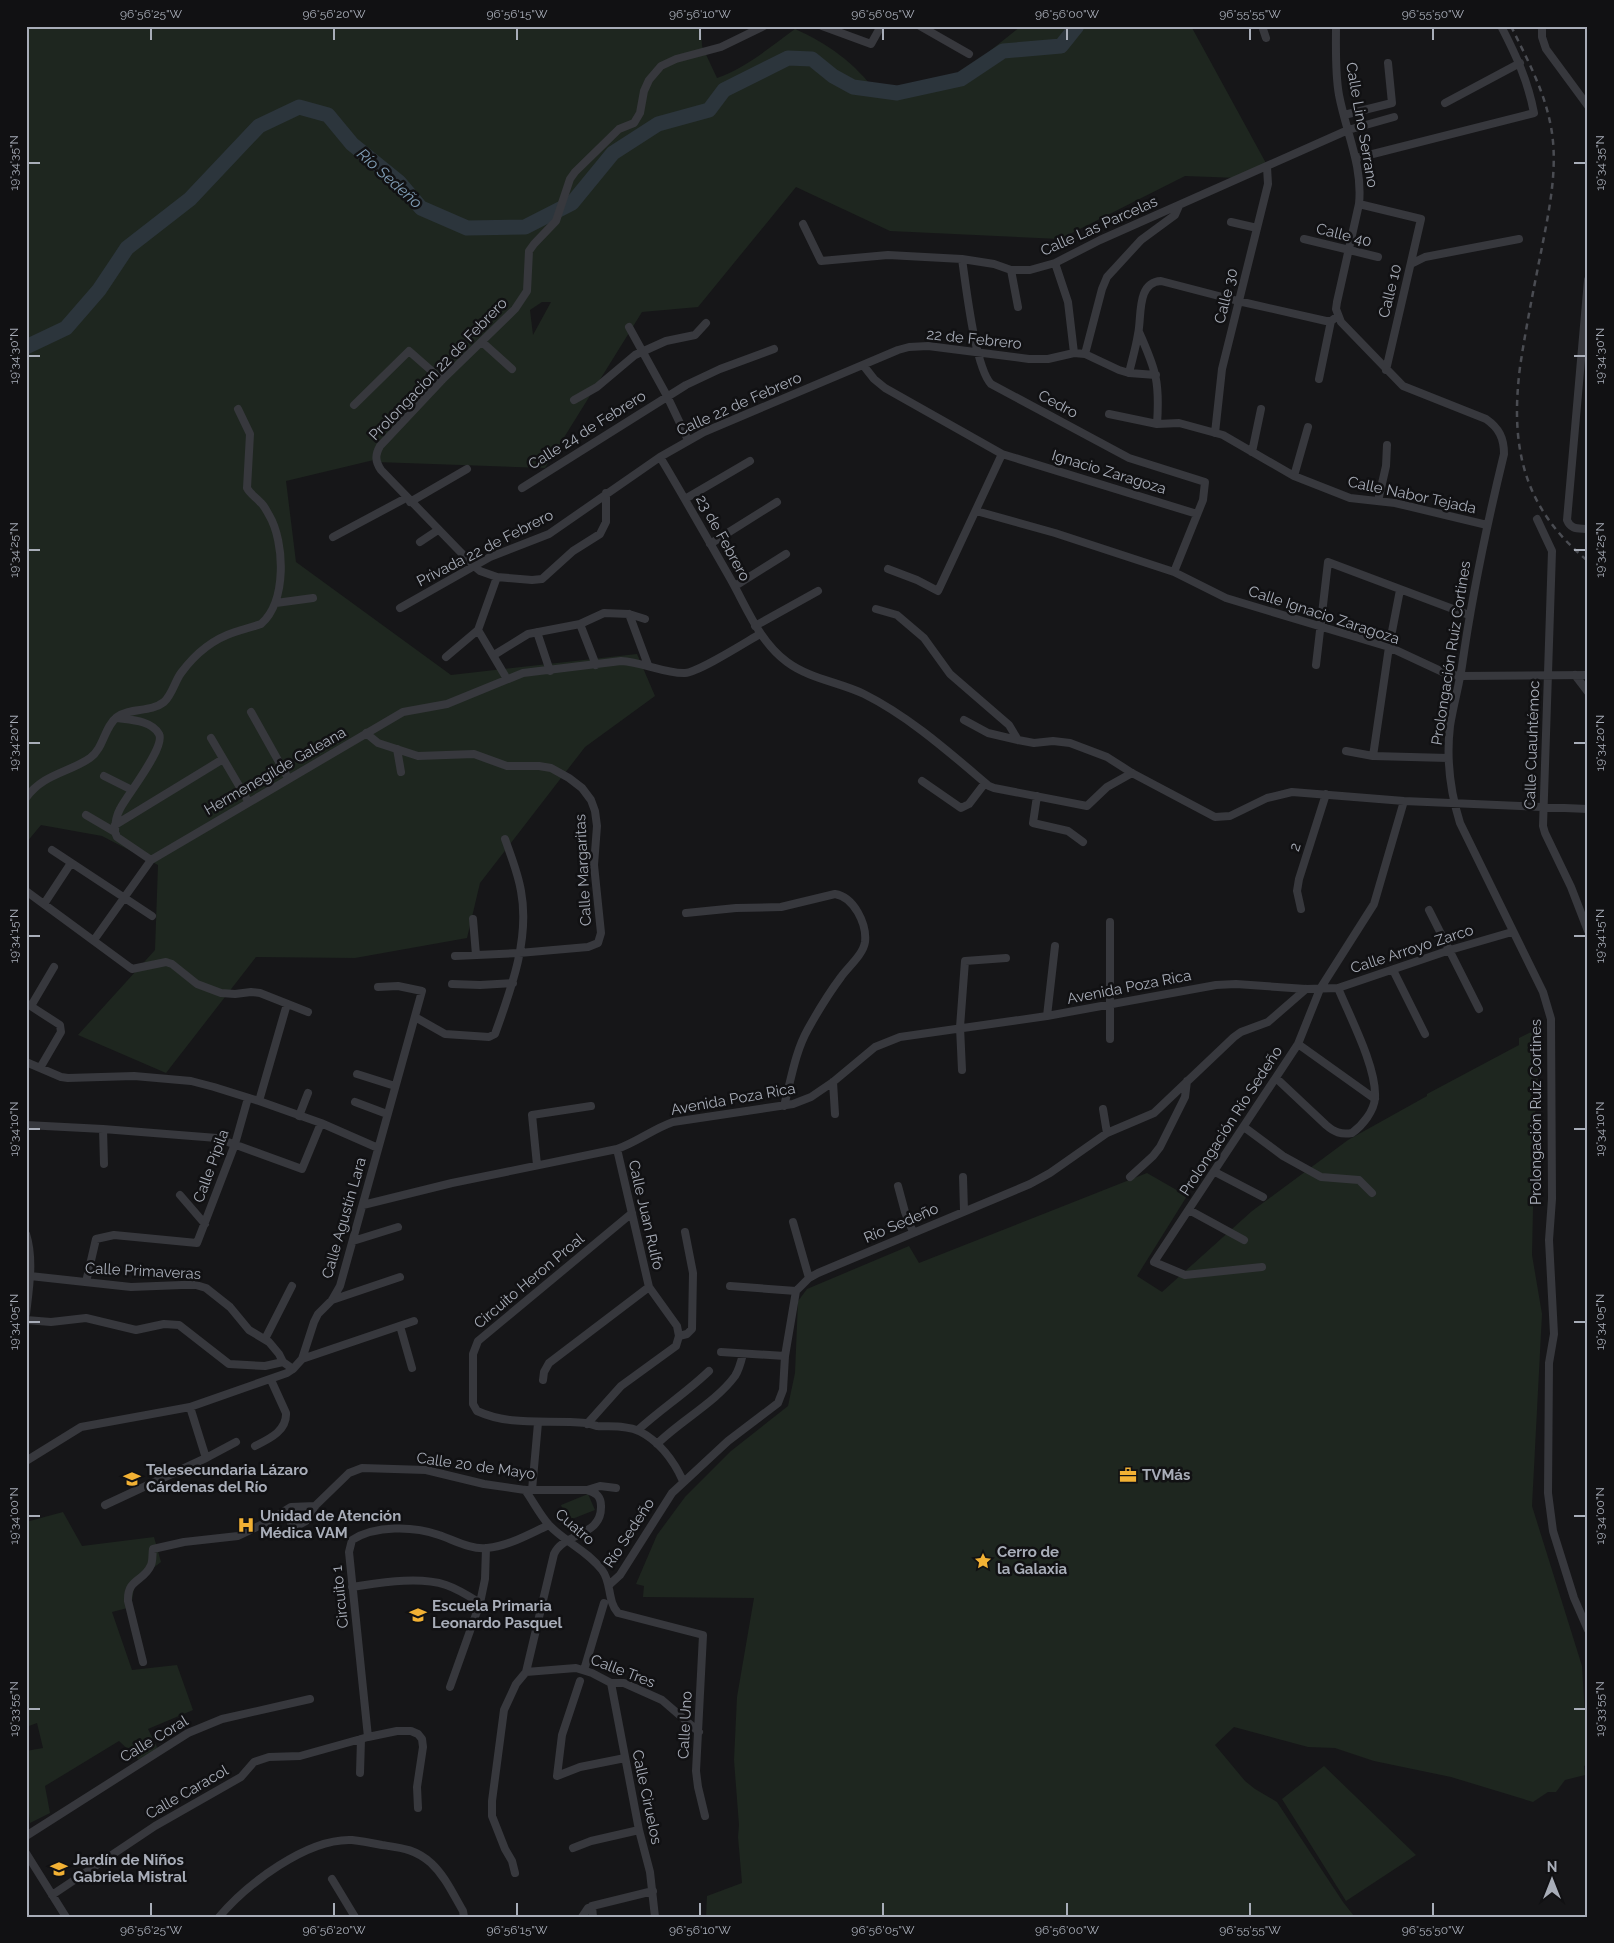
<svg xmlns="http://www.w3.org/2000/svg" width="1614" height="1943" viewBox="0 0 1614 1943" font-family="Raleway,sans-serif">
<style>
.green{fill:#1e261f;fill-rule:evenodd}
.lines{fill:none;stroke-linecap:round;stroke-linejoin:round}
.river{stroke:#2c353c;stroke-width:15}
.street{stroke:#37383d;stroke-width:8}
.rail{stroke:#4a4c52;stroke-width:2.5;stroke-dasharray:6 5;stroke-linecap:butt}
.ticks{fill:none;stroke:#a8adb8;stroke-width:2}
.labels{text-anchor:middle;stroke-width:5;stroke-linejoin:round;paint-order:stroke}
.street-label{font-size:15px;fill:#a8adb8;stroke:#111113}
.poi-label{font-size:15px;font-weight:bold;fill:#a8adb8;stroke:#111113;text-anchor:start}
.water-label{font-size:16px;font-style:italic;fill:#7f9bb3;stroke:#111113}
.neatline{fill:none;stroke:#a8adb8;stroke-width:2}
.ticks-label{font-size:12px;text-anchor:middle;fill:#a8adb8}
</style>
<rect width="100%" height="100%" fill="#161618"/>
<path class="green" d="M26,26H701L702,46L717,78C746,68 770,47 795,29C827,43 855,63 876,92L890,93L923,88L961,74L1021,26H1191L1267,165L1238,178L1185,176L1060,239L890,231L796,187L698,307L642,312L545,468L376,462L378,459L286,481L296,562L451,675L637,654L655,696L585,747L480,883L467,938L355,958L256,957L166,1073L78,1035L155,950L158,865L102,836L41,825L26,843ZM542,302H551L533,335L530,310Z
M1537,1029L1536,1055L1539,1063L1535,1116L1532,1255L1542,1314L1532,1506L1582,1666L1588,1764L1584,1766L1585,1775L1565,1780L1556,1792H1548L1533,1802L1451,1777L1374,1761L1335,1748L1308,1747L1234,1727L1215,1745L1245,1781L1255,1789L1277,1802L1343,1902L1354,1916L706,1917L707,1896L742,1883L738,1837L739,1825L734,1760L737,1697L754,1598L643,1597L644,1586L636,1584L657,1535L685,1497L731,1451L788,1406L795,1373L798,1301L807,1289L909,1246L919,1263L1147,1173L1187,1196L1137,1276L1162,1292L1252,1211L1348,1140L1427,1096V1094L1519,1045V1038Z
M588,1494L595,1510L567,1521L561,1505Z
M63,1512L82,1546L154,1537L161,1562L135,1582L131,1607L112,1612L132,1670L177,1665L193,1710L148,1729L159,1751L140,1761L119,1741L45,1786L50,1813L30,1823L26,1789V1751L43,1748L37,1723L26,1727V1522Z
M1324,1766L1416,1855L1346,1901L1282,1799Z"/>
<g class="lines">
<path class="river" d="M26,347L66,328L99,290L127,248L190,199L259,126L299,107L328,115L352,144L399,182L421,208L467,228L525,227L572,203L613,153L658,124L709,110L724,90L788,58L812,59L833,76L853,87L897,93L961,79L1003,51L1061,46L1077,26"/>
<path class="street" d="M822,26L871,44L881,26
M920,26L969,54
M1262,26L1266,38
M1336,26C1336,49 1335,73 1339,95C1346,132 1363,166 1359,204L1337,302L1336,309L1341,322L1403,386L1486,419C1499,428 1504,438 1504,454C1487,524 1472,595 1462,666C1459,686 1453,706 1450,726C1446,760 1450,791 1460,823L1543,992L1551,1019L1552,1199L1549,1240L1554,1334L1549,1363L1548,1493L1553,1531L1574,1598L1588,1630
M1542,26V37L1546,49L1588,106
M1445,103L1520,63
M1344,115L1392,103L1388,63
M1357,158L1534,113C1528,81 1516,55 1501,26
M1359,204L1421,219L1386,370
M1231,222L1257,228
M803,224L821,261L888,255L962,259L994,264L1011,270H1030L1055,263L1100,240L1348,130L1394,117
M1304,239L1378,257
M962,259C966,286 975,367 991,384L1129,458L1205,482L1203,500L1174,572
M1055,263L1068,302L1074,353
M1411,264L1425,257L1519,239
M1011,270L1018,307
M1588,280L1567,520C1571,530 1578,528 1588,529
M629,327L667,396L688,440
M1139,332C1156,370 1160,382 1157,424
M482,342L512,369
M1085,354L1102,289L1107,277L1141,240L1175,215L1179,206
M863,365L874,379L885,388L1002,454L1197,514
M1129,373C1132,360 1136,347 1138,334C1142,318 1136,282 1161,281L1238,301L1326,321H1331L1338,316
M1319,379L1331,321
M574,400L597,387L635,355L666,341L695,335L706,323
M354,405L409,351L442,380
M1109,414L1157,424L1179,423L1223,435L1294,476L1350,498L1395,503L1487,525
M1215,433L1222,369L1268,184L1267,167
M1252,452L1261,409
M660,457C684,497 707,538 730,578C747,608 759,641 787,662C810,679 839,682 864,694C910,717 950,753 989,786L994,788L1087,806L1107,787L1132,773
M1294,476L1308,427
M522,488L686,385L720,369L774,349
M606,493V522L600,534L573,551L542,579L532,580L497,577L480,571L474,566L381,470C375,461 375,455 380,446L442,380L515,309L527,291L529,251L534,244L556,221L570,179L575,172L619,129L634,123L640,113L644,91L649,80L661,66L676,59L721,47L764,26
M685,499L750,461
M1378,501L1386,466L1387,445
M410,502L467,469
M976,511L1055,533L1174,572L1226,598L1389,647L1447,674L1460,676L1588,675
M1537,519L1552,551L1543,826L1545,833L1571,887L1588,931
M333,537L406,498
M420,542L438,530
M710,544L777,502
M888,569L917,580L938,591L1002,454
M735,586L786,554
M276,603L313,598
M400,608L490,557L549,534L660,457L704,432L898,350L909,347L928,346L1029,359H1048L1074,353L1085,354L1119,370L1129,373L1156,375
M876,609L897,615L924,638L950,674L1009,725L1018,740
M629,614L648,665
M580,624L596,665
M755,626L818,591
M478,630L497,577
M478,630L507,679
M537,632L550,671
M494,655L528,634L580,624L604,613L629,614L645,619
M446,657L478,630
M1316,665L1328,562L1469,615
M1575,675L1588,692
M251,712L288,778
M964,720L988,733L1018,740L1034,743L1053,741L1070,743L1107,757L1132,773L1215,817L1230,816L1267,798L1292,792L1404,801L1588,809
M366,733L378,743L418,756L474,754L507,766H539L551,768L569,778L582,788L591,800L595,811L597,826L594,865L601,933L598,943L588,947L519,953L455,956
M211,738L248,801
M397,749L401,772
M1346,751L1373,756L1448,758
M1373,756L1389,647L1400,590
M104,776L132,790
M922,781L961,808L969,804L985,783
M1037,796L1033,823L1068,831L1083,842
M26,798C43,774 68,773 90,758C104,748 104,727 117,717C131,707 150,713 164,702C172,695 175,681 181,673C195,654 213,639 235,632C244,629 252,627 261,624C287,602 285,542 269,515C266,510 264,505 260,502C256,497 250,494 247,488L250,434L238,409
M86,815L115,832L117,837L151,860
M115,825L223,759
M115,832C115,824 116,816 120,809C127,795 166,747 159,734C151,720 130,720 116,718
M52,850L152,916
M26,891L132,969L166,962L172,964L197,984L221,993L235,994L251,992L260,993L308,1012
M44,904L71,863
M1301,909L1297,891L1299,879L1326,794
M1429,910L1479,1009
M686,913L736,908L781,907L835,894C854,897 867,924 865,942C863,955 848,967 841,977C829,993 818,1011 808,1029C795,1052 791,1080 784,1106
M473,919L476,955
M1110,922V1039
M94,940L151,860L403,712L447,704L523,673L621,661C642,662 666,674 685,673C699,672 746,642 760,634
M1393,970L1425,1034
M452,984L480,985L513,983
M26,1003L60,1025L61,1032L40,1068
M31,1006L54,967
M1047,1016L1055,946
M415,1017L445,1034L489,1037L495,1034C511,989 530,939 521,891C518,873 511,856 505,839
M1298,1044L1375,1099
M26,1062L61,1077L68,1078L134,1076L191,1081L214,1087L259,1101L321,1123L378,1148
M962,1070L960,1027L965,961L1006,958
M357,1074L395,1086
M1276,1078L1326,1125C1334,1132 1341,1135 1352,1133C1363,1125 1374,1111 1375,1098C1377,1068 1350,1017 1338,988
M833,1082L835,1114
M259,1101L287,1004
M355,1102L387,1114
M1103,1109L1107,1133
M299,1116L308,1093
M26,1125L103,1129L217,1138L302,1169L321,1123
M1244,1127L1283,1156L1321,1177L1359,1180L1372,1193
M103,1129L104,1164
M537,1165L532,1115L591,1106
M1215,1172L1263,1197
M963,1177L964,1211
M1130,1177L1153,1156L1160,1147L1185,1097L1187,1081
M898,1186L905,1212L913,1232
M180,1195L205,1224
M363,1205L452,1183L617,1149C637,1142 653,1129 673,1122L793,1104L811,1097L833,1082L875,1047L900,1037L1047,1016L1216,985L1236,984L1306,989L1338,988L1450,950L1512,932
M1189,1210L1244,1240
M632,1213L478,1341L473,1354V1404L477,1411C512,1427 548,1419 586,1423C590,1424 593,1425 597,1426C610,1427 626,1425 639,1431C659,1441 674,1461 683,1481
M793,1222L809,1278
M26,1234C34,1259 29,1288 26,1314
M353,1241L398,1227
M1262,1267L1185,1275L1154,1262L1298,1044L1320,989L1374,904L1404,801
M30,1276L131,1287L182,1285H196L206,1288L230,1307L249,1330L269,1342L279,1354L283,1362
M86,1282L96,1239L114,1235L197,1243L235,1144L248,1098
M730,1286L796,1291
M332,1300L400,1277
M26,1320L51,1322L86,1318L136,1330L164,1324L179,1325L229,1364L265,1366L283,1362L293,1369
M400,1326L412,1368
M679,1336L687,1334L692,1329L693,1273L685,1232
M265,1339L292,1286
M721,1352L785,1356
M302,1359L414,1321
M543,1380L544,1372L549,1363L649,1287
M190,1407L206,1458
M587,1424L621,1386L676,1346L679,1336L677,1326L649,1287L617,1149
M638,1430C661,1409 686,1393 709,1371
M657,1444C680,1421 716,1402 735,1376C739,1370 741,1362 743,1354
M255,1446C269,1439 287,1431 286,1413L271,1380
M26,1461L81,1427L190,1407L287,1373L293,1369L302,1359L314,1322L318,1314L332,1300L340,1286L422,991L398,986L378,987
M525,1490C533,1501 540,1515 549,1525C565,1542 588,1551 602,1570C612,1583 607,1601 618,1613L703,1635L696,1771L698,1787L705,1816
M532,1490L538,1423
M587,1490L600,1486L616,1488
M105,1505L206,1458L236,1442
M286,1510L293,1528L306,1521L315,1506L349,1473L362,1468L426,1470L484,1484L525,1490H587C595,1492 601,1496 601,1506C602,1537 564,1532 554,1554L526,1672L516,1684L504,1710L492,1801V1816L505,1849L512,1861L515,1873
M609,1585L620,1575L672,1493L728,1441L778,1403L783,1390L785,1356L796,1291L809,1278L818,1273L1030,1184L1050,1173L1107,1133L1154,1113L1234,1037L1241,1032L1268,1022L1306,989
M352,1587C380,1583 418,1576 446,1585C458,1589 469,1596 480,1603
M143,1662L128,1601C127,1578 144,1582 151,1565C153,1561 152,1555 153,1549L184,1542L238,1536L267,1522L291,1507L315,1506
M584,1670L604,1603
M526,1672L576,1668L592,1673L611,1683H624L662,1700L699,1732
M580,1681L562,1735L557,1776L580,1767L625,1758
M611,1683L639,1830L650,1872L655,1917
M450,1687L480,1603L485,1579L486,1548
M368,1737L349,1552L352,1540C375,1525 414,1526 439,1535C454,1540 471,1550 487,1548C509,1546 529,1534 549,1525
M360,1773L361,1739
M26,1836L188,1733L222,1719L310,1699
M573,1848L591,1841L639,1830
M26,1853L66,1917
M332,1879L355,1917
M52,1895L155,1826L241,1777L254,1762L269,1757L300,1756L368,1737L397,1731H411L418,1734L422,1739L423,1747L417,1787L418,1808
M592,1906L593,1917
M219,1917C247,1884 307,1838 352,1840C362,1841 372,1843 382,1845C402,1848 415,1849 431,1863C445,1876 453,1894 463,1911L464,1917
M582,1917L588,1908L592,1906L653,1891"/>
<path class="rail" d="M1511,26C1526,57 1543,88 1550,122C1559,163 1550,206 1542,247C1534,287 1526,327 1520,367C1510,447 1523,508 1588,561"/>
</g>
<path class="ticks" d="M151,28V40M334,28V40M517,28V40M700,28V40M883,28V40M1067,28V40M1250,28V40M1433,28V40M28,163H40M1574,163H1586M28,356H40M1574,356H1586M28,550H40M1574,550H1586M28,743H40M1574,743H1586M28,936H40M1574,936H1586M28,1129H40M1574,1129H1586M28,1322H40M1574,1322H1586M28,1516H40M1574,1516H1586M28,1709H40M1574,1709H1586M151,1903V1916M334,1903V1916M517,1903V1916M700,1903V1916M883,1903V1916M1067,1903V1916M1250,1903V1916M1433,1903V1916"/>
<defs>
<g id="office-bare" transform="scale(1.35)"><path d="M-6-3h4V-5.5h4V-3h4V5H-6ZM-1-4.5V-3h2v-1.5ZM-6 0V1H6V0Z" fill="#f2b134" stroke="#111113" stroke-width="2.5" paint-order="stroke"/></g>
<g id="school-bare" transform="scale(1.35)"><path d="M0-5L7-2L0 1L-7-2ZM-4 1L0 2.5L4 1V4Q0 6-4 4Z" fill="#f2b134" stroke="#111113" stroke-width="2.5" paint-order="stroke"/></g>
<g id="hospital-bare" transform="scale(1.35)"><path d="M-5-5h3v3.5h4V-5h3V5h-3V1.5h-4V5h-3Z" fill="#f2b134" stroke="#111113" stroke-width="2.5" paint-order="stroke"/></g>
<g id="sight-bare" transform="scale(1.35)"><path d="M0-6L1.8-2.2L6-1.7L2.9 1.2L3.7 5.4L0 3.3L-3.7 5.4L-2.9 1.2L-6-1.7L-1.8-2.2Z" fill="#f2b134" stroke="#111113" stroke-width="2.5" paint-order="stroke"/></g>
</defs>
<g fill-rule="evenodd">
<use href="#office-bare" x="1128" y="1475"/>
<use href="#school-bare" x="132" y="1479"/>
<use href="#hospital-bare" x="246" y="1525"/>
<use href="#sight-bare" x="983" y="1561"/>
<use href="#school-bare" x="418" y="1615"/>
<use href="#school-bare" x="59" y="1869"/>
</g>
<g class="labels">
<g class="street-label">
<text transform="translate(1362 125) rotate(80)" y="5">Calle Lino Serrano</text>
<text transform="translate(1099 226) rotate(-24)" y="5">Calle Las Parcelas</text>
<text transform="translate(1344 235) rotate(14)" y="5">Calle 40</text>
<text transform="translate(1390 291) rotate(-76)" y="5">Calle 10</text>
<text transform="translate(1226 296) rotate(-76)" y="5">Calle 30</text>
<text transform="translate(974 339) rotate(6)" y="5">22 de Febrero</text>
<text transform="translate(438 369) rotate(-46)" y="5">Prolongacion 22 de Febrero</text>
<text transform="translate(739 404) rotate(-24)" y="5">Calle 22 de Febrero</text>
<text transform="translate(1058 404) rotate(28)" y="5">Cedro</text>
<text transform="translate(587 430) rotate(-32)" y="5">Calle 24 de Febrero</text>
<text transform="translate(1109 472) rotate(17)" y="5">Ignacio Zaragoza</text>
<text transform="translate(1412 495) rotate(12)" y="5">Calle Nabor Tejada</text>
<text transform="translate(723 538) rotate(61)" y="5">23 de Febrero</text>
<text transform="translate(485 548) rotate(-27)" y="5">Privada 22 de Febrero</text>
<text transform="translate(1324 615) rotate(18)" y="5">Calle Ignacio Zaragoza</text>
<text transform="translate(1451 653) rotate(-81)" y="5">Prolongación Ruiz Cortines</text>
<text transform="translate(1532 745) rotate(-88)" y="5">Calle Cuauhtémoc</text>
<text transform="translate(275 771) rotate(-30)" y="5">Hermenegilde Galeana</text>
<text transform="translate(1295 847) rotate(-72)" y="5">2</text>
<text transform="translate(583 870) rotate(-93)" y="5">Calle Margaritas</text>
<text transform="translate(1412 949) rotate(-18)" y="5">Calle Arroyo Zarco</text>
<text transform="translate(1129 987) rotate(-11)" y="5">Avenida Poza Rica</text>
<text transform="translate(733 1099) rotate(-10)" y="5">Avenida Poza Rica</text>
<text transform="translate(1536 1112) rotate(-90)" y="5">Prolongación Ruiz Cortines</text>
<text transform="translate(1231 1121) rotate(-57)" y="5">Prolongación Río Sedeño</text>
<text transform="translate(211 1166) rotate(-70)" y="5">Calle Pípila</text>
<text transform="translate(646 1215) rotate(77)" y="5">Calle Juan Rulfo</text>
<text transform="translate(344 1218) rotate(-74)" y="5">Calle Agustín Lara</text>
<text transform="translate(901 1223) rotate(-23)" y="5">Río Sedeño</text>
<text transform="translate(143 1271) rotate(3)" y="5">Calle Primaveras</text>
<text transform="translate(529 1281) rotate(-40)" y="5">Circuito Heron Proal</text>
<text transform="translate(476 1466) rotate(8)" y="5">Calle 20 de Mayo</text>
<text transform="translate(575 1527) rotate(41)" y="5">Cuatro</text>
<text transform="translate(629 1533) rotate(-57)" y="5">Río Sedeño</text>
<text transform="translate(340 1597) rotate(-96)" y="5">Circuito 1</text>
<text transform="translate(623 1671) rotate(21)" y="5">Calle Tres</text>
<text transform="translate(685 1725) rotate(-87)" y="5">Calle Uno</text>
<text transform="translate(154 1739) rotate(-31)" y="5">Calle Coral</text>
<text transform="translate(187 1792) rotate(-30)" y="5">Calle Caracol</text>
<text transform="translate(647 1797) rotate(78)" y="5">Calle Ciruelos</text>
</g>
<g class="poi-label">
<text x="146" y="1475">Telesecundaria Lázaro<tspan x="146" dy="17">Cárdenas del Río</tspan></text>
<text x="1142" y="1480">TVMás</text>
<text x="260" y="1521">Unidad de Atención<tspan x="260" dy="17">Médica VAM</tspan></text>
<text x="997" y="1557">Cerro de<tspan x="997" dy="17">la Galaxia</tspan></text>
<text x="432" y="1611">Escuela Primaria<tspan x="432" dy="17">Leonardo Pasquel</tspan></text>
<text x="73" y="1865">Jardín de Niños<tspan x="73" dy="17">Gabriela Mistral</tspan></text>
</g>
<g class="water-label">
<text transform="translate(390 178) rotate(42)" y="6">Río Sedeño</text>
</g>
</g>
<rect width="1614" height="1943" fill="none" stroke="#111113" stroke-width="55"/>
<g transform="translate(1552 1880)" stroke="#111113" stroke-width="4" paint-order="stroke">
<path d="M0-4L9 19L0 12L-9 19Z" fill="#a8adb8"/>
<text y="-8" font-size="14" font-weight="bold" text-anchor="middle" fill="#a8adb8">N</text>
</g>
<rect x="28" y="28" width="1558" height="1888" class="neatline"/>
<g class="ticks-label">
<text x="151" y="18">96°56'25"W</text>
<text x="334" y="18">96°56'20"W</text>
<text x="517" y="18">96°56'15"W</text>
<text x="700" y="18">96°56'10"W</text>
<text x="883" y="18">96°56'05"W</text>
<text x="1067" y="18">96°56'00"W</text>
<text x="1250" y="18">96°55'55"W</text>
<text x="1433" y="18">96°55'50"W</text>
<text transform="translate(14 163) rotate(-90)" y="4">19°34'35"N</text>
<text transform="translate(1600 163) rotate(-90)" y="4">19°34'35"N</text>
<text transform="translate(14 356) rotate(-90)" y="4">19°34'30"N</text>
<text transform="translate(1600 356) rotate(-90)" y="4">19°34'30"N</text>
<text transform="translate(14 550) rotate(-90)" y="4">19°34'25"N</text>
<text transform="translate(1600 550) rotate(-90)" y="4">19°34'25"N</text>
<text transform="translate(14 743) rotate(-90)" y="4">19°34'20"N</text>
<text transform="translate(1600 743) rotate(-90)" y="4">19°34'20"N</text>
<text transform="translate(14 936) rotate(-90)" y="4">19°34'15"N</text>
<text transform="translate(1600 936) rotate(-90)" y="4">19°34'15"N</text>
<text transform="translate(14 1129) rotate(-90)" y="4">19°34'10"N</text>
<text transform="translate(1600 1129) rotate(-90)" y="4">19°34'10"N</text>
<text transform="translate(14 1322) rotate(-90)" y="4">19°34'05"N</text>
<text transform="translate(1600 1322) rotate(-90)" y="4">19°34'05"N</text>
<text transform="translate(14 1516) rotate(-90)" y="4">19°34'00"N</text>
<text transform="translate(1600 1516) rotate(-90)" y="4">19°34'00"N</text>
<text transform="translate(14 1709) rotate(-90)" y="4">19°33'55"N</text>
<text transform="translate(1600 1709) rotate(-90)" y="4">19°33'55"N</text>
<text x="151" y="1934">96°56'25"W</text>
<text x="334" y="1934">96°56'20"W</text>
<text x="517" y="1934">96°56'15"W</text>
<text x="700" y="1934">96°56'10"W</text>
<text x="883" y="1934">96°56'05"W</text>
<text x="1067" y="1934">96°56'00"W</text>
<text x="1250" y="1934">96°55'55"W</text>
<text x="1433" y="1934">96°55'50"W</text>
</g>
</svg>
